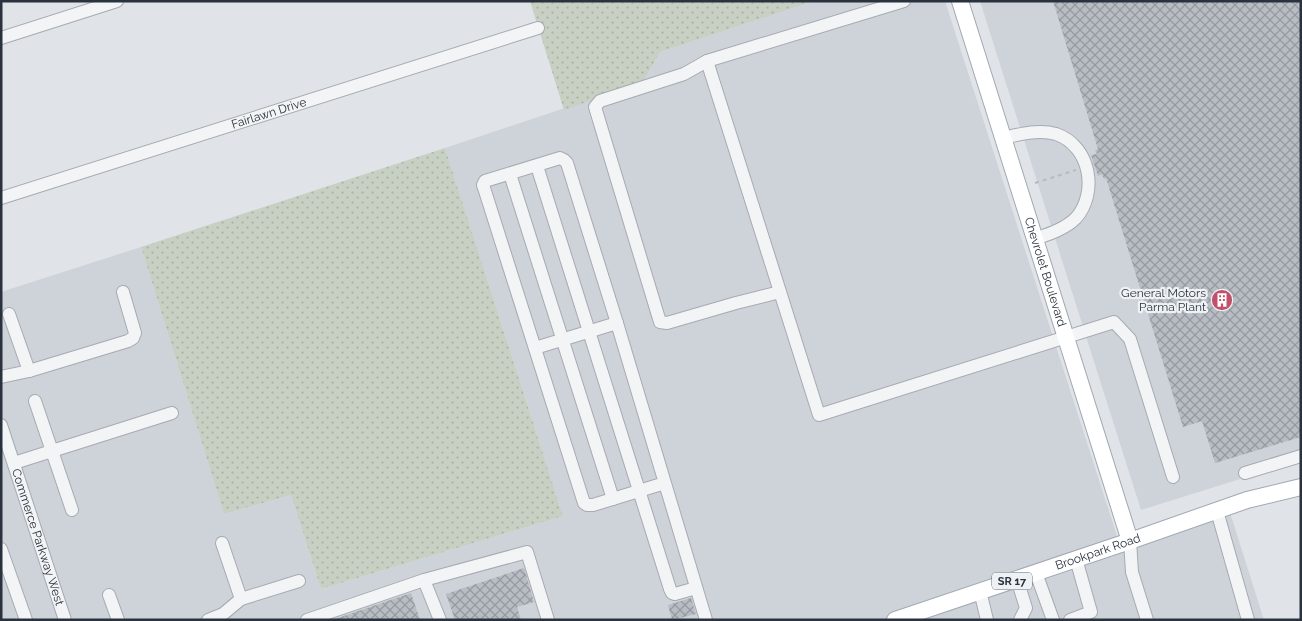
<svg xmlns="http://www.w3.org/2000/svg" width="1302" height="621" viewBox="0 0 1302 621" font-family="Raleway,sans-serif">
<style>
.built{fill:#ced3d9}
.grass{fill:url(#grass-dots)}
.building{fill:url(#building-cross-hatch)}
.lines{fill:none;stroke-linecap:round;stroke-linejoin:round}
.minor-casing{stroke:#a6abb1;stroke-width:14}
.major-casing{stroke:#a0a9b2;stroke-width:18}
.path{stroke:#b6babe;stroke-width:2;stroke-dasharray:4 4;stroke-linecap:butt}
.minor{stroke:#f2f4f6;stroke-width:12}
.major{stroke:#fff;stroke-width:16}
.labels{text-anchor:middle;stroke-width:4.5;stroke-linejoin:round;paint-order:stroke}
.shield{fill:#eff2f5;stroke:#656c74;stroke-width:1}
.shield-label{font-size:11px;font-weight:bold;fill:#2a333d}
.street-label{font-size:12px;fill:#2a333d;stroke:#eff2f5}
.poi-label{font-size:12px;fill:#2a333d;stroke:#eff2f5;text-anchor:end}
</style>
<defs>
<pattern id="grass-dots" width="8" height="8" patternUnits="userSpaceOnUse" patternTransform="scale(1.25)"><rect width="8" height="8" fill="#c7d0c2"/><path d="M2 2h.1M6 6h.1" fill="none" stroke="#abb3a8" stroke-width="1.8" stroke-linecap="round"/></pattern>
<pattern id="building-cross-hatch" width="8" height="8" patternUnits="userSpaceOnUse" patternTransform="scale(1.25)"><rect width="8" height="8" fill="#b8bdc4"/><path d="M0 0l8 8M0 8l8-8" fill="none" stroke="#969aa0"/></pattern>
</defs>
<rect width="100%" height="100%" fill="#e0e3e7"/>
<path class="built" d="M814,1H945L1117,536L1226,500L1264,620H71L1,414V292L141,247L224,514L291,495L321,589L563,516L445,148L643,82L660,52Z
M980,1H1301V460L1141,510Z
M1,418L67,620H1Z"/>
<path class="grass" d="M530,1H814L660,52L643,82L564,110Z
M445,148L563,516L321,589L291,495L224,514L141,247Z"/>
<path class="building" d="M1053,1H1301V437L1215,463L1202,421L1183,427L1106,178L1104,179L1102,174L1098,176L1091,155L1097,154L1095,150L1098,149Z
M524,568L534,602L517,607L521,620H455L446,594Z
M411,593L420,620H335V619Z
M691,598L696,614L672,620L668,605Z"/>
<g class="lines">
<g class="minor-casing">
<g id="minor">
<path d="M904,1L707,61L819,415L1114,322L1130,339L1173,477"/>
<path d="M1,38L117,1"/>
<path d="M707,61L684,74L600,101L595,107L660,322L667,323L736,303L780,292"/>
<path d="M1003,138C1020,134 1039,129 1056,134C1091,146 1098,193 1076,218C1065,229 1049,234 1035,239"/>
<path d="M537,166L670,589L672,593L675,594L696,588"/>
<path d="M510,174L613,499"/>
<path id="s1" d="M1,198L538,28"/>
<path d="M9,314L29,371"/>
<path d="M535,348L617,323"/>
<path d="M1,377L29,371L128,341L133,338L135,333L123,292"/>
<path d="M35,401L72,510"/>
<path id="s2" d="M1,425L65,620"/>
<path d="M14,463L172,413"/>
<path d="M1245,473L1301,456"/>
<path d="M665,483L593,505H587L584,503L485,191L483,185L485,181L560,158L564,160L567,163L617,323L706,620"/>
<path d="M1217,511L1248,620"/>
<path d="M1130,541L1132,572L1147,620"/>
<path d="M222,543L241,599"/>
<path d="M1,549L26,620"/>
<path d="M1036,573L1053,620"/>
<path d="M1017,579L1026,608L1020,620"/>
<path d="M980,591L987,620"/>
<path d="M109,595L118,620"/>
<path d="M208,620L223,614L241,599L299,581"/>
<path d="M307,620L424,580"/>
<path d="M440,620L424,580L527,552L548,620"/>
<path d="M1070,620L1091,612L1076,559"/>
</g>
</g>
<g class="major-casing">
<g id="major">
<path id="s3" d="M960,1L1130,541"/>
<path id="s4" d="M895,620L1130,541L1247,500L1301,487"/>
</g>
</g>
<path class="path" d="M1035,183L1076,170"/>
<use href="#minor" class="minor"/>
<use href="#major" class="major"/>
</g>
<defs>
<g id="building-disc" transform="scale(1.125)"><circle r="9.5" fill="#c0516b" stroke="#eff2f5"/><path d="M-4-6H4V6H1V3H-1V6H-4ZM-2.5-4.3h1.7v1.8h-1.7ZM.8-4.3h1.7v1.8H.8ZM-2.5-1h1.7V.8h-1.7ZM.8-1h1.7V.8H.8Z" fill="#fff"/></g>
</defs>
<g fill-rule="evenodd">
<use href="#building-disc" x="1222" y="300"/>
</g>
<g class="labels">
<rect class="shield" x="992" y="572.5" width="40" height="17" rx="4"/>
<g class="shield-label">
<text x="1012" y="585">SR 17</text>
</g>
<g class="street-label">
<text dy="4" stroke="none"><textPath href="#s1" startOffset="281">Fairlawn Drive</textPath></text>
<text dy="4" stroke="none"><textPath href="#s3" startOffset="284">Chevrolet Boulevard</textPath></text>
<text dy="4" stroke="none"><textPath href="#s2" startOffset="118">Commerce Parkway West</textPath></text>
<text dy="4" stroke="none"><textPath href="#s4" startOffset="214">Brookpark Road</textPath></text>
</g>
<g class="poi-label">
<text x="1206" y="297">General Motors<tspan x="1206" dy="14">Parma Plant</tspan></text>
</g>
</g>
<rect width="1302" height="621" fill="none" stroke="#2a333d" stroke-width="5"/>
</svg>
